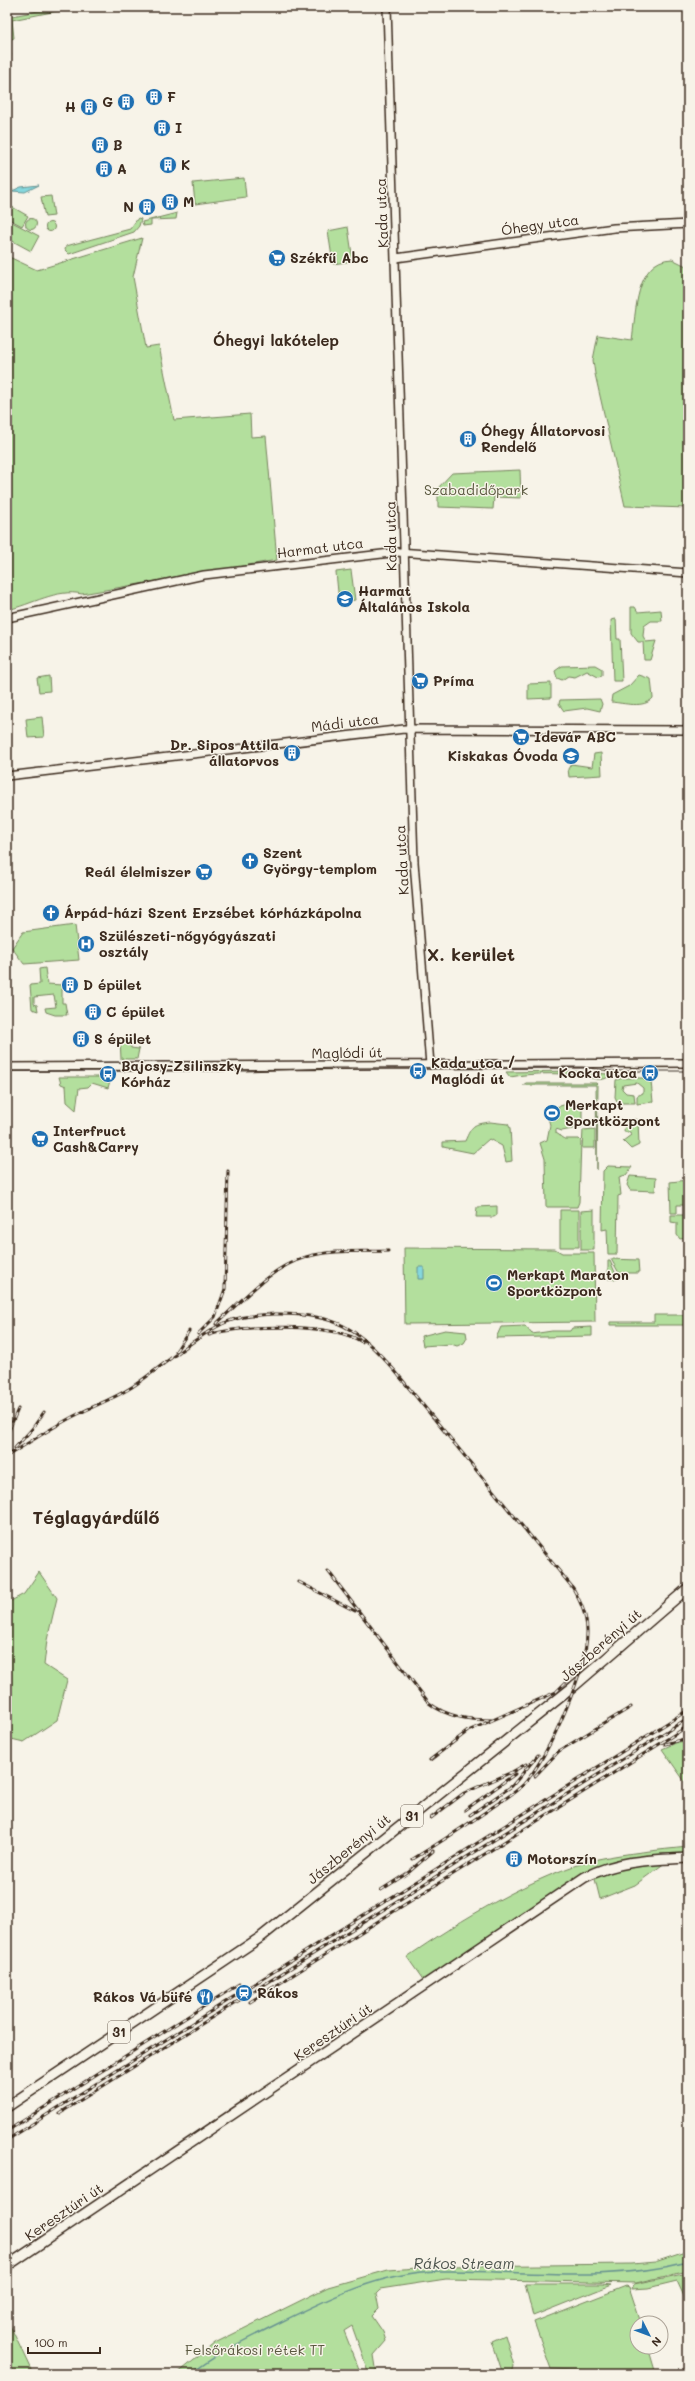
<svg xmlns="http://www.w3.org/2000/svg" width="695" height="2381" viewBox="0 0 695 2381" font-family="Mali,sans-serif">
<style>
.green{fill:#b3df9d;stroke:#77845e}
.water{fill:#85d7dd;stroke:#679291}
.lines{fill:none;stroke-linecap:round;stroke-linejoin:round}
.stream{stroke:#679291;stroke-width:1.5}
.minor-casing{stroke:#3b2a1e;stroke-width:10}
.major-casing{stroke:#3b2a1e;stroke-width:12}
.minor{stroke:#f7f3e8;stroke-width:7}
.major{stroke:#f7f3e8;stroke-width:9}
.tram{stroke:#3b2a1e;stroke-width:1}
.rail-casing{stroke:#3b2a1e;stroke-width:3}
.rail{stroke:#f7f3e8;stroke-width:1.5;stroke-dasharray:4.5;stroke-linecap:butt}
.labels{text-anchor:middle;stroke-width:3;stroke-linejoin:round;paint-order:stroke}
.shield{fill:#f7f3e8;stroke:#73665b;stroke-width:1}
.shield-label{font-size:13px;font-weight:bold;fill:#3b2a1e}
.poi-label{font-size:14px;font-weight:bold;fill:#3b2a1e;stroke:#f7f3e8;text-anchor:start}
.street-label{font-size:14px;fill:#3b2a1e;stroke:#f7f3e8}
.park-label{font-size:14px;fill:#59573e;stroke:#f7f3e8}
.neighbourhood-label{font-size:15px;font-weight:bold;fill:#3b2a1e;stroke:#f7f3e8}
.water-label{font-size:15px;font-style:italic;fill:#4e554e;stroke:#f7f3e8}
.district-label{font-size:18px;font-weight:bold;fill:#3b2a1e;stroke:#f7f3e8}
</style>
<rect width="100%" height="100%" fill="#f7f3e8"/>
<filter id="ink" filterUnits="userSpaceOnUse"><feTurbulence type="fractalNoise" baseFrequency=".025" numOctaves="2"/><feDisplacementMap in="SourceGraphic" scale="8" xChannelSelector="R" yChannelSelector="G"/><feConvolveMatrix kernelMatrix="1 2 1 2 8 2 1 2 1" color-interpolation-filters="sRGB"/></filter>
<g filter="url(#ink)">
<path class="green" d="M59,7H77L12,20L14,38L9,40L11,56L7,57V17Z
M244,178L246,197L195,204L193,183Z
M51,196L54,216L45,217L41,197Z
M7,204L28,216L22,226L7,218Z
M177,213L176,219L151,220V225L143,226L142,222Z
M138,218L141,219L139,226L134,232L69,254L65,250L66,246L130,229Z
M25.5 224a5.5 5.5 0 1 1 11 0a5.5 5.5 0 1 1-11 0Z
M12,222L39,236L31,251L7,238V231Z
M45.5 227a4.5 4.5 0 1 1 9 0a4.5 4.5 0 1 1-9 0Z
M348,227L353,261L333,264L328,231Z
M142,238L133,277L146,348L159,346L174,420L250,414L251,437L266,436L277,560L82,594C57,588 31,605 7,610V256L37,270Z
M672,259L688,267V508L625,506L595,374L593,360L598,335L632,340C636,314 635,260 672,259Z
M520,470L521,498L494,497L493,509L438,507V488L452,473Z
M351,570L355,600L339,602L336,572Z
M631,607H635L638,612L661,610L662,621H651L644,626L643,636L646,642L656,641L650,660H644L643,642H638L631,633Z
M616,619L617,639H620L622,681H613L611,620Z
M595,665L602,669V676L598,677L587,671L575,677L568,676L562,680L557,678L555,671L562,666Z
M639,675L651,679L653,698C644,709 624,703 611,702L612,695L629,686Z
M49,676L50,691L39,692L37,678Z
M551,683V698L528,699V684Z
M600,699L602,704L600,711L587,708L564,711L559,704L560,700Z
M42,717L44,737L28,738L26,719Z
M601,753L602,775L569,777L568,769L571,764L592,767L594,754Z
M75,925L79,960L24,964L12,948L23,932Z
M45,968L47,984L62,985V1003H65L67,1015H55L46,1012L45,1008L56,1007L54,995L34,997V1004L37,1005L38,1011L32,1009L30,985L40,984L39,969Z
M120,1039H130L131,1048L139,1049L137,1059H121Z
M506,1072L570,1071L607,1074L608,1077C601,1083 587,1076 578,1075C555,1073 533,1073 510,1077Z
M59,1077H111L108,1088L92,1083L88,1087L79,1088L76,1110L67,1102L66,1086L61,1084Z
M622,1078H646L651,1081L653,1102L637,1104V1096L643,1093V1088L637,1083L623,1085L622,1089L626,1093L634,1094L635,1103H618L615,1097L616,1080Z
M526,1083H596L598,1085L597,1170L596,1085H523Z
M567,1104L582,1105V1127L562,1131L556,1129V1133L565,1139H579L581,1141L579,1202L577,1207H546L545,1159L540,1143L547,1140L550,1125L546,1110Z
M634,1119L638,1120L639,1145L631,1149L623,1141L631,1135L630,1132H624L625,1120L632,1123Z
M490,1122L508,1124L510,1128L512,1161L506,1162L502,1146L489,1139L473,1153L443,1147V1142L465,1141C472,1125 473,1124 490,1122Z
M595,1129V1148H582L583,1130Z
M608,1166L632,1167L626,1175L619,1177L621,1195L618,1196L617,1254H608L607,1229L602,1230L603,1171Z
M630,1176L656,1178L655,1191L630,1190L627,1185Z
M688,1180V1205H677V1213H671L670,1182Z
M497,1206V1215L494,1217H476L477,1207Z
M579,1210V1247H560V1210Z
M594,1210V1250H581V1211Z
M671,1215H688L687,1238L680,1239L677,1235V1223L671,1222Z
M404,1248L555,1249L562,1253H594L595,1322L405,1324Z
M611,1259L638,1260L639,1273H619Z
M608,1261H610L618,1279H608Z
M685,1290H688V1325H610V1322H654V1315H685Z
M525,1326L532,1334L552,1331H570L572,1328L592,1327V1336L496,1338L501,1327Z
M445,1330L466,1332L467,1338L464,1343L457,1346L451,1344L423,1346L421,1336Z
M39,1572L57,1598L47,1640L44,1665L67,1680L57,1720L24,1742L7,1738V1603L24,1594Z
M688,1741V1786L662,1749L678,1742Z
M688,1847V1858L669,1860L635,1885L600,1899L594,1875L424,1981L407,1957C459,1921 535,1874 598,1859C627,1853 658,1850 688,1847Z
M688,2251V2271L636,2283L446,2279L380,2289L376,2293L379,2309L372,2316L383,2332L386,2341L374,2355L377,2374H369L352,2326L344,2331L361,2374H177L215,2343L328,2287L388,2270L448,2266L632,2264L655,2262Z
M688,2273V2305L677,2281L648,2288L632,2289L634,2284Z
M525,2284H602L611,2285L533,2316Z
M626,2286L629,2287L641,2323H637V2347H648L656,2374H600L599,2371L551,2369L534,2322Z
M7,2319L31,2370L33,2374H7Z
M505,2335L514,2366L512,2374H503L492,2341Z"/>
<path class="water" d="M39,185L25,192L12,191L21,187Z
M418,1267H424V1279H418Z"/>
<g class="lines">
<path class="stream" d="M191,2374C216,2354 243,2341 271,2327C323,2301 379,2272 439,2271C522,2270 606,2283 688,2262"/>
<g class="minor-casing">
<path id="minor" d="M387,7L414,862L430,1065
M396,258L614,228L688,224
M7,618L204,575L399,552L688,573
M7,776L404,729L688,730
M7,1067C234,1067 461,1063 688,1063"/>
</g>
<g class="major-casing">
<path id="major" d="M7,2107L261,1937L573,1687L688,1588
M7,2266L585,1877C620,1860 650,1860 688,1858"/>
</g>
<use href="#minor" class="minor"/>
<use href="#major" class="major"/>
<path class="tram" d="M7,1071H245L335,1068L583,1067L609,1071H688"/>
<g class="rail-casing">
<path id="rail" d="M216,1324C244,1299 269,1268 306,1257C332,1249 362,1252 388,1251
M198,1334L215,1317L225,1289L228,1171
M209,1335C241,1324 334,1323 362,1342
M176,1351L189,1331
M7,1435L18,1409
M15,1448L32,1429L44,1412
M7,1456C30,1442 54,1426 78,1414C96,1405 115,1398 132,1387C162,1367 189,1341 222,1324C238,1316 257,1315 275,1314C335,1313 356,1327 395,1371L573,1588C580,1601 587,1615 587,1631C588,1667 549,1757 524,1784C514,1794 501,1801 490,1809C465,1826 439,1843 413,1859
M328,1571L429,1703C447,1717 469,1720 492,1720
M299,1582L355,1611
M665,1744L688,1738
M430,1760L468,1731L556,1692L576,1672
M535,1776L559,1751L631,1707
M465,1810L515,1774
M470,1815L512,1786L538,1755
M431,1818L464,1793L512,1772L526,1764
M381,1890L409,1872L433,1851
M250,2002L688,1726
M60,2113L688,1718
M7,2131L239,1984
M7,2140L688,1710"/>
</g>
<use href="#rail" class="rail"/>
</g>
</g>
<defs>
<g id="building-disc" transform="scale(0.9)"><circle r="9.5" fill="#1f6fb2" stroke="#f7f3e8"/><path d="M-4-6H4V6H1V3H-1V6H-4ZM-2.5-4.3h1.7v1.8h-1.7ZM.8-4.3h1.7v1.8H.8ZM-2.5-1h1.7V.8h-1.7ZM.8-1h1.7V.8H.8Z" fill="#fff"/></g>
<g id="supermarket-disc" transform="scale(0.9)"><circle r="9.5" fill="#1f6fb2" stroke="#f7f3e8"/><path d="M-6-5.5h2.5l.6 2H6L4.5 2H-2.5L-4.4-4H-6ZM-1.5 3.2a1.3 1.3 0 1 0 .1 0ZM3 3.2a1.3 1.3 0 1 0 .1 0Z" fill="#fff"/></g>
<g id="school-disc" transform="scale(0.9)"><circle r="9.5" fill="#1f6fb2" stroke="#f7f3e8"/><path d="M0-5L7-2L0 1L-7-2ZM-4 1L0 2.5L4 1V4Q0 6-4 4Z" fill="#fff"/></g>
<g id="church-disc" transform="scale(0.9)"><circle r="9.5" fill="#1f6fb2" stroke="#f7f3e8"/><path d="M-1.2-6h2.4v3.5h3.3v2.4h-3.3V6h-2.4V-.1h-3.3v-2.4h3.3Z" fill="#fff"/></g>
<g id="hospital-disc" transform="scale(0.9)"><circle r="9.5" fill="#1f6fb2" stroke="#f7f3e8"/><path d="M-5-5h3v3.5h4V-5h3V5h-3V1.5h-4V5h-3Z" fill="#fff"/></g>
<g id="bus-disc" transform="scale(0.9)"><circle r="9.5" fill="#1f6fb2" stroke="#f7f3e8"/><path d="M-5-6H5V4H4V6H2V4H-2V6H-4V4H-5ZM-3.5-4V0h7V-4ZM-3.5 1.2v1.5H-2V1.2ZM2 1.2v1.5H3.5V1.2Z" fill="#fff"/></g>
<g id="stadium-disc" transform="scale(0.9)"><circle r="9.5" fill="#1f6fb2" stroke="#f7f3e8"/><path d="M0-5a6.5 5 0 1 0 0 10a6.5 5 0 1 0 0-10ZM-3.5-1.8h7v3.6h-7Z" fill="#fff"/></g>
<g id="station-disc" transform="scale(0.9)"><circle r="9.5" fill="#1f6fb2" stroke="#f7f3e8"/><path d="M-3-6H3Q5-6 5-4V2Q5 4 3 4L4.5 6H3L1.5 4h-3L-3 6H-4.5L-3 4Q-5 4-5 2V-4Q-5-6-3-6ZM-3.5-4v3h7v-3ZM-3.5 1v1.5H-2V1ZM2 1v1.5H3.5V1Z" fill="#fff"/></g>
<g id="restaurant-disc" transform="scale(0.9)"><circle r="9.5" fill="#1f6fb2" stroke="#f7f3e8"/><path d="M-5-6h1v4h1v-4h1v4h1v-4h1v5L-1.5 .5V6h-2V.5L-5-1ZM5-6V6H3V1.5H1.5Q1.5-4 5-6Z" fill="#fff"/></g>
</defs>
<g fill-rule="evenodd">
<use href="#building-disc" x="154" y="97"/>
<use href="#building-disc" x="126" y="102"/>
<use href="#building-disc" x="89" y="107"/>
<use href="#building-disc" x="162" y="128"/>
<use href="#building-disc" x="100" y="145"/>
<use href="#building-disc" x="168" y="165"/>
<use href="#building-disc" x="104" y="169"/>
<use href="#building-disc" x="170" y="202"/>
<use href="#building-disc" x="147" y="207"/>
<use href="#supermarket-disc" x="277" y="258"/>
<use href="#building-disc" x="468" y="439"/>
<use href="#school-disc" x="345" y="599"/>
<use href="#supermarket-disc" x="420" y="681"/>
<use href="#supermarket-disc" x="521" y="737"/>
<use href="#building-disc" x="292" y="753"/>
<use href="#school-disc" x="571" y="756"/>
<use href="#church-disc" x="250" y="861"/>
<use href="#supermarket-disc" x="204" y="872"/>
<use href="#church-disc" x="51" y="913"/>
<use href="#hospital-disc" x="86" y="944"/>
<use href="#building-disc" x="70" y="985"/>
<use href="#building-disc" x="93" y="1012"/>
<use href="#building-disc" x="81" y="1039"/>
<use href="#bus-disc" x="418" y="1071"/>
<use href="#bus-disc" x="650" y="1073"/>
<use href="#bus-disc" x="108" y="1074"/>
<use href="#stadium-disc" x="552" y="1113"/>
<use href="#supermarket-disc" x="40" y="1139"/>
<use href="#stadium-disc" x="494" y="1283"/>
<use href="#building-disc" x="514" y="1859"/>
<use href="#station-disc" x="244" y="1993"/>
<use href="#restaurant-disc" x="205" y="1997"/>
</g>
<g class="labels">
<g class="shield">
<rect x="401" y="1805" width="22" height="22" rx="3"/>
<rect x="108" y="2021" width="22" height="22" rx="3"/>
</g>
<g class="shield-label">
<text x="412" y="1821">31</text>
<text x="119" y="2037">31</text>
</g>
<g class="poi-label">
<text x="167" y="102">F</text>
<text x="113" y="107" text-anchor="end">G</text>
<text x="76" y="112" text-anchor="end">H</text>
<text x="175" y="133">I</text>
<text x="113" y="150">B</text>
<text x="181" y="170">K</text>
<text x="117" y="174">A</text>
<text x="183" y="207">M</text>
<text x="134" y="212" text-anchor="end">N</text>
<text x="290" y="263">Székfű Abc</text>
<text x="481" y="436">Óhegy Állatorvosi<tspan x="481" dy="16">Rendelő</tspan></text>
<text x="358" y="596">Harmat<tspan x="358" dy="16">Általános Iskola</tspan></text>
<text x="433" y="686">Príma</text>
<text x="534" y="742">Idevár ABC</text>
<text x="279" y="750" text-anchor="end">Dr. Sipos Attila<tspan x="279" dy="16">állatorvos</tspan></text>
<text x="558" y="761" text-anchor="end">Kiskakas Óvoda</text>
<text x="263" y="858">Szent<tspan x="263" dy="16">György-templom</tspan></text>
<text x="191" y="877" text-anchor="end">Reál élelmiszer</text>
<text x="64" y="918">Árpád-házi Szent Erzsébet kórházkápolna</text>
<text x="99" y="941">Szülészeti-nőgyógyászati<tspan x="99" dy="16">osztály</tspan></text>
<text x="83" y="990">D épület</text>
<text x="106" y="1017">C épület</text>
<text x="94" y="1044">S épület</text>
<text x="431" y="1068">Kada utca /<tspan x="431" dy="16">Maglódi út</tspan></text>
<text x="121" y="1071">Bajcsy-Zsilinszky<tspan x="121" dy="16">Kórház</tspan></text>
<text x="637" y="1078" text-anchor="end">Kocka utca</text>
<text x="565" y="1110">Merkapt<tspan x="565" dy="16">Sportközpont</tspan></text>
<text x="53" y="1136">Interfruct<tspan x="53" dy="16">Cash&amp;Carry</tspan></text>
<text x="507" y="1280">Merkapt Maraton<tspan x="507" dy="16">Sportközpont</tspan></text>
<text x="527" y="1864">Motorszín</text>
<text x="257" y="1998">Rákos</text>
<text x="192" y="2002" text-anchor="end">Rákos Vá büfé</text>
</g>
<g class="street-label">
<text transform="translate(382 213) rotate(-92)" y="5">Kada utca</text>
<text transform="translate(540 225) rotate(-8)" y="5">Óhegy utca</text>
<text transform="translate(391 536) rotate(-91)" y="5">Kada utca</text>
<text transform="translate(320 548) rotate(-7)" y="5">Harmat utca</text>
<text transform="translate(345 723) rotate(-7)" y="5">Mádi utca</text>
<text transform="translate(402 860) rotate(-93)" y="5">Kada utca</text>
<text transform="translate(347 1053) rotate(-1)" y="5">Maglódi út</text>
<text transform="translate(601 1645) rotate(-41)" y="5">Jászberényi út</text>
<text transform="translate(349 1849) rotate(-39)" y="5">Jászberényi út</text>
<text transform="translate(333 2032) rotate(-34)" y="5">Keresztúri út</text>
<text transform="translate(64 2212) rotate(-34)" y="5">Keresztúri út</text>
</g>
<g class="park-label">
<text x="476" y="495">Szabadidőpark</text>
<text x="255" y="2355">Felsőrákosi rétek TT</text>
</g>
<g class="neighbourhood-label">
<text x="276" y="346">Óhegyi lakótelep</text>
</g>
<g class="water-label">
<text x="464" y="2269">Rákos Stream</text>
</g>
<g class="district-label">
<text x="471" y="961">X. kerület</text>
<text x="96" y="1524">Téglagyárdűlő</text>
</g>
</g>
<rect width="695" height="2381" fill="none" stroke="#f7f3e8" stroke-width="24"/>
<rect x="12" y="12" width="671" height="2357" fill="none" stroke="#3b2a1e" stroke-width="1.5" filter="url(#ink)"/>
<g transform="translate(649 2335) rotate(132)"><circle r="19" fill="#f7f3e8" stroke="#aca397"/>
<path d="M0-3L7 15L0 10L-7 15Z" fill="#1f6fb2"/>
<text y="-6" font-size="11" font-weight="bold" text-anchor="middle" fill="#3b2a1e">N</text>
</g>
<path d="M28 2347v6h72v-6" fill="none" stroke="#3b2a1e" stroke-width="2"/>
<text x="34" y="2347" font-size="12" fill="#3b2a1e" stroke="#f7f3e8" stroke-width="3" paint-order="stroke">100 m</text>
</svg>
